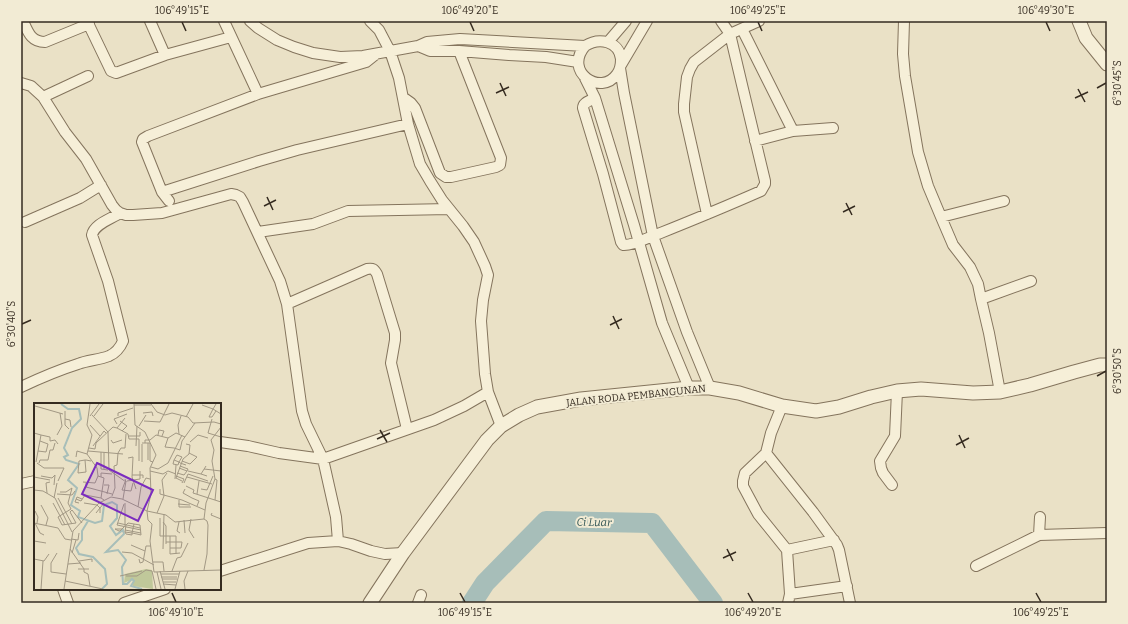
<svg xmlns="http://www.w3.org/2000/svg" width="1128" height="624" viewBox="0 0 1128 624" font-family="Bitter,serif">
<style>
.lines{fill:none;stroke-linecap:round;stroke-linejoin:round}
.river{stroke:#a7beb9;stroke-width:20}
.minor-casing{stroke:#84745d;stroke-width:12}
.tertiary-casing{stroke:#84745d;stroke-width:15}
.minor{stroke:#f6efd8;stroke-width:10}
.tertiary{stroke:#f6efd8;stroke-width:13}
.ticks{fill:none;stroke:#352b20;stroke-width:1.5}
.labels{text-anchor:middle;stroke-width:4;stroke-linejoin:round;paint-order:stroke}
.street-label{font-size:10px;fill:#352b20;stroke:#f2ebd4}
.water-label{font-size:11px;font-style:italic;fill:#305454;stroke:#f2ebd4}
.inset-river{fill:none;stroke:#a7beb9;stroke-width:2}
.inset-road{fill:none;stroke:#a29884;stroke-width:1}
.view{fill:#7b2cbf;fill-opacity:0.15;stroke:#7b2cbf;stroke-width:2}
.inset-edge{fill:none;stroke:#352b20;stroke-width:2}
.neatline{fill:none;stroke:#352b20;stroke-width:1.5}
.ticks-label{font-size:10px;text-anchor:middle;fill:#352b20}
</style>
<rect width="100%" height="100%" fill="#eae1c6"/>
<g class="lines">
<path class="river" d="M472,603L485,583L546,521L652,523L713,603"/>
<g class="minor-casing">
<path id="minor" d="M23,21C28,32 31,42 45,42L89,24
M87,21L111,71L116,73L165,55L231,37
M150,21L165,55
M224,21L258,94
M250,21L258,28L277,40L294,47L313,53L340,57L363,56L418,46L427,42L460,39L585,46C599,37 619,41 621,59C621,65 620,70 617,74C601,97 563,72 585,46
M370,21L379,30L390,51L399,78L408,124L420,164L430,181L442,200L463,226L474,242L485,266L488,275L483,300L481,321L485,374L488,392L501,426
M721,21L730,34L759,21
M904,21L903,54L905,76L918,152L928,186L941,217L953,245L970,267L978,284L981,299L989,333L1000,392
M742,29L793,131L833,128
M608,42L626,21
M418,46L430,51H459L509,55L546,57L578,62
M621,65L647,21
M620,68L624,93L653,236L687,332L710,388
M585,78L595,98L634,225L662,323L689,388
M21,83L31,86L43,97L65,132L86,159L112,205L116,210L120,213L126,215H133L162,213L231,194L236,195L240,197L243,202L280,281L287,304L302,411L306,424L323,459L336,517L338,541L351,544L371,551L385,554L403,553
M43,97L88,76
M404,98L411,103L415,108L440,173L446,177H451L496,167L500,165L501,158L459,51
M595,98C590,101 583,102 583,108L603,174L621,242L623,245C633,246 649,237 658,234C693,220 727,206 761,191L765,184V181L743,89L730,34L694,62L690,69L687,77L684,104V112L707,214
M755,141L793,131
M162,192L259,161L297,150L408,124
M169,201L162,192L142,142L143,139L148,136L258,94L366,62L376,54
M941,217L1004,201
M25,222L80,198L101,185
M258,232L313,224L348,211L449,209
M981,299L1031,281
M287,304L367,269C373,268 374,269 377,274L395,333V340L391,363L407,429
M21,387C40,378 59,370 78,364C88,360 99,360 109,356C116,353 120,348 123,341L108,281L92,235C94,224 111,219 120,213
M782,406L771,433L766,453L813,512L837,545L839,550L850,603
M220,442L248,446L279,453L323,459L434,420L464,406L488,392
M766,453L745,473L743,481V486L758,514L787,550L790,594L788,603
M21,484L35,481
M892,485L883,473L881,468L880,461L895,436L897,391
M1040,517L1039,535L1107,533
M787,550L834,540
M976,566L1039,535
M220,571L308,543L338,541
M63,589L68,603
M790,594L847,586
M124,603L165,589
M418,603L421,595"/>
</g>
<g class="tertiary-casing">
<path id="tertiary" d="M1079,21L1086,38L1107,64
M370,603L403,553L487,440L501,426L519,415L537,407L581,399L689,388H710L739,393L782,406L816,411L839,407L871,397L897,391L921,389L973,393L1000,392L1030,385L1074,372L1100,365H1107"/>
</g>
<use href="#minor" class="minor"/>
<use href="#tertiary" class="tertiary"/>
</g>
<path class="ticks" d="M182,22L186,31M470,22L474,31M758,22L762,31M1046,22L1050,31M500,83L506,96M1097,88L1106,83M1078,89L1085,102M496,93L509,87M1075,98L1088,92M267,197L273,210M846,203L852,215M264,206L276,200M843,212L855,206M613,316L619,329M22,324L31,320M610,325L622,319M1097,376L1106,371M380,430L387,442M959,435L965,448M377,439L390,433M956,445L969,438M727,549L733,561M723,558L736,552M172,593L176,602M460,593L465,602M748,593L753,602M1036,593L1041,602"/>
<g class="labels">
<g class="street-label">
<text transform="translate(636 395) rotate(-6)" y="4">JALAN RODA PEMBANGUNAN</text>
</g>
<g class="water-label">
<text transform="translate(594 522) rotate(1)" y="4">Ci Luar</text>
</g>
</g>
<g transform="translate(34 403)">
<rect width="187" height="187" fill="#eae1c6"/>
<path d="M112,166L118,167L119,186L99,183V176L90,180L91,171Z" fill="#c0c89a"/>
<path class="inset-river" d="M27,1L34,6H45L47,16L38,25L30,45L34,52L30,54L32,57L45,61L34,77L43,85L37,102L46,108L44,114L61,120L68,118L70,102L78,99L83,102V115L76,123L82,132L89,127L90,131L72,149L84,147L92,157L88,164L89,181H93L98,176L100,178L97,183L108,186M54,118L48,128V137L42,145L45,151L59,154L71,166L73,181L68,186"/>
<path class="inset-road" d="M56,1L53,22L58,32L53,51L63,65L64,73L70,75L67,95L70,97M100,1L101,22L111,29L122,52L116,65L117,91L113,108M117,1L123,9L131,12L138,10L154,14L159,20L180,19L187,21M182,1L179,6L187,11M100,2H117M168,2L179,6L175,14H178L182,8M1,3L29,11M31,8V22L35,26M109,10L118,9L119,13M58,12L74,29L75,67L92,79L91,76M56,13L65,1M60,13L69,1M84,13V10L99,5M152,14L159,1M31,16L36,17L37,24M178,16L174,30L187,34M86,18L93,23L88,28M110,18L126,19L135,1M83,21L80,16L93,11M56,22L66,33M105,23L112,12M83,25L94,31L95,36H105V58M0,30L7,32L2,59M145,31L144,22L147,13M7,32L16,34V38L21,37L24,41M23,32L28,23L26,10M124,32L125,27L130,28L128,33M95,33H106V29M134,35L131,44L140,45M77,37L79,40L88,37M156,39L164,32L174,35M108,40H116V58L119,59M111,40V37H116L122,32L134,35L142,30L151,34M108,41V59M59,43L70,28L72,30M102,43L103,23M55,45L61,46L62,40L79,24L83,25L91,15M140,45L146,47L148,38L161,20M4,48L12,49L14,41L6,38M54,48L89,51M67,49V66L74,67M84,50L87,45H91L92,31M42,54L43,48L53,51M94,55L99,54L98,74L102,86M51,57L52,69L44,70L45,58L51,57H52L57,58M114,57V40M140,57L139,61L144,62L145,59L148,54L143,52L140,57L145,59L146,60L152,62M148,58L156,61L163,54L155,50M3,60L10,65H30L24,78M5,60L6,57H14L16,47H19L21,40M172,63L167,71L173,73M117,64L124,66L134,60L148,32M145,65L153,68L154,66L146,63M70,66V49M170,66L187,68M116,68L129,71L134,68L142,71M154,68L167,71M143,70L150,72L153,68M98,72H109V75M7,73L18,75L21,72L20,82M142,73L150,76L148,80M0,74L16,77M67,74V70L78,71M153,74L178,81M141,76L142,62M181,76L183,77L181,97M93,78L106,76V68M148,78L142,75L149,56L155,51L156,42L152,41M49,79L61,80L64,73M91,79L88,87L97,88L99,80M52,80V84L78,91M150,80L154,71L174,78M70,82H75L73,91M152,83L160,87L159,90L187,99M126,86V91L148,97L171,107M151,86L149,90L158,95M167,86L173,87L179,73M0,87L9,88L21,95L38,129M26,89H32L38,85M13,90L12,80L16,79M23,91L38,92L41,88M163,91L165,78M78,93L81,85L80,63L83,62L84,50M20,95L23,80M24,95L38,121M158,95L165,98L163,103M42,96L47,98L51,92L67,95M89,96L92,78M145,97V104H157M19,100L31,122M45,100L41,99L43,94L48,96M50,100L63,102L66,105V110M90,101L83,122L107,127M144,101L156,102M7,102L14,115L12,122M104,104L107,84L112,75L116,76M38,107L36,109L42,120L28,122L24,114L37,106L34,100L38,85M38,107L48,120M1,108L4,114L3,120M113,108L114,117L118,121L116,138L120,169M62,110L70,100M123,110L130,93L128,77L133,70M178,110L177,112L187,116M126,115V133H142V151M157,116L155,127L160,135M170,116L173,118L174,122L173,151L170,167M150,117L151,130M129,119L132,123V141M145,119L143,128L146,130M0,120L24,125L31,136L37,137M1,120L6,130L10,132M84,120L106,125M91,123V100M88,126H81L85,128H86L90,124M91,127L107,130M91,129L98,130L103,131L107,132L106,122L94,120L92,122L91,129L92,131L98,132V130L100,121M136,133V151L146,150M37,136L44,137L45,130M0,138L12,140M132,139H148L147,145H136M97,142L111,148M36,146L50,166H44M129,146L130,111M88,149L98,150L120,162M23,150L17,160V169L32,171M38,150L42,137M0,156L10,158L15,151M105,156L106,160L109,159L112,143H117M45,158L58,156V159M119,159H129L130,168M34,161L47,160M55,166H50V169L54,171L56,183M126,168L131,186M138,168L143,155L147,154L154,140M120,169L187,167M123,169L127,186M127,171H145M86,173L108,168M92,173H103L112,167L118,168L122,186M127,174H143M128,176H143M31,178L69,186M129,179H142M129,181L142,182M7,186L9,158M30,186L39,128L65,100L77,94L88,96L113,108L132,112L141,119L170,116L172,100L181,76L178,58L180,47L177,37L187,24M141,186L146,168M151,186L150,178L154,168"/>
<path class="view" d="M63,60L119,87L104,118L48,91Z"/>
<rect width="187" height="187" class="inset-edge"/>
</g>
<rect width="1128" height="624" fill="none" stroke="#f2ebd4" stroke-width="44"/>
<rect x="22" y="22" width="1084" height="580" class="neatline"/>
<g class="ticks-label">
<text x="182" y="14">106°49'15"E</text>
<text x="470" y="14">106°49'20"E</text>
<text x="758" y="14">106°49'25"E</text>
<text x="1046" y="14">106°49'30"E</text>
<text transform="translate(1117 83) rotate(-90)" y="4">6°30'45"S</text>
<text transform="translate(11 324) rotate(-90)" y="4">6°30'40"S</text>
<text transform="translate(1117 371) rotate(-90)" y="4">6°30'50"S</text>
<text x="176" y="616">106°49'10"E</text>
<text x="465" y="616">106°49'15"E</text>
<text x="753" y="616">106°49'20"E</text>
<text x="1041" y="616">106°49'25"E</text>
</g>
</svg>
